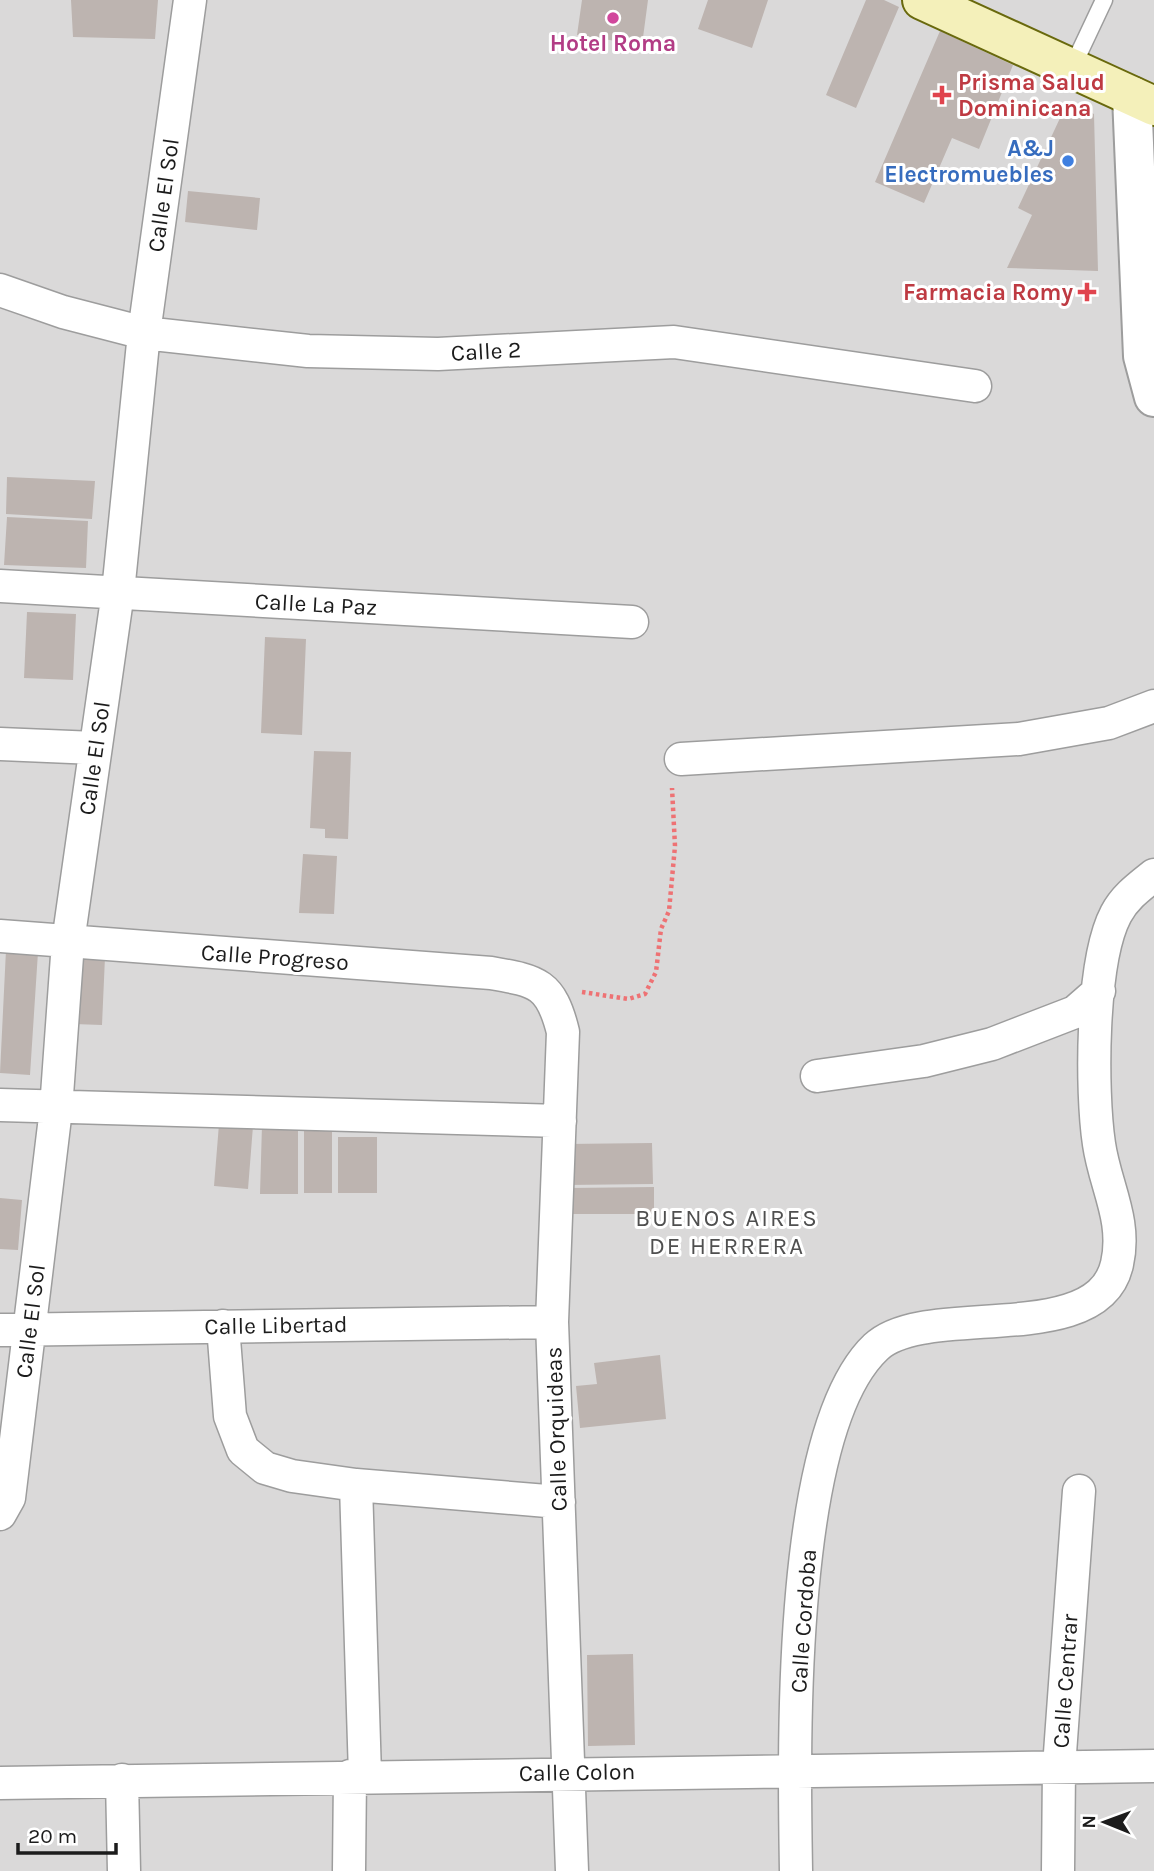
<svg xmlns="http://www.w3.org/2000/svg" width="1154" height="1871" viewBox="0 0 1154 1871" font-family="Karla,sans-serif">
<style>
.residential{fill:#dad9d9}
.building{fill:#bdb4b0}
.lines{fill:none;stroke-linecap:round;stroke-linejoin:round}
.service-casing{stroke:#9d9d9d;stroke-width:19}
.minor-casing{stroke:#9d9d9d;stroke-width:35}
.tertiary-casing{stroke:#9d9d9d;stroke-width:42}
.secondary-casing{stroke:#69690d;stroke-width:42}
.path{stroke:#ee7274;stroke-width:4.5;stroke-dasharray:3.5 3.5;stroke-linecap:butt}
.service{stroke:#fff;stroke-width:16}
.minor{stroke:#fff;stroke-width:32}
.tertiary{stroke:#fff;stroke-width:38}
.secondary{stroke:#f4f0ba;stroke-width:38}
.hotel-dot{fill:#d1479c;stroke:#fff;stroke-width:2.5}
.health-dot{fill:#e0444e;stroke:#fff;stroke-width:2.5}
.shop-dot{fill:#3f7fe0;stroke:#fff;stroke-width:2.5}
.labels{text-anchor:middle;stroke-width:6;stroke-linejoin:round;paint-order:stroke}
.hotel-label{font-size:23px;font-weight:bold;fill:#b23c85;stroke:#fff}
.health-label{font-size:23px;font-weight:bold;fill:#be3a42;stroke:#fff;text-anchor:start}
.shop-label{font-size:23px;font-weight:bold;fill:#366cbe;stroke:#fff;text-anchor:end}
.street-label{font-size:23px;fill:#1c1c1c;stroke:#fff}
.neighbourhood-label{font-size:24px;letter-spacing:2px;fill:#4f4f4f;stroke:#fff}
</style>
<rect width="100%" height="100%" fill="#ede8e3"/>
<path class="residential" d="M0,0H1154V1871H0Z"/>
<path class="building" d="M71,0H158L155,39L73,37Z
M582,0H648L642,45L577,35Z
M708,0H768L752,48L698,29Z
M866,0H884L899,7L856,108L826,95Z
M940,31L1013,65L979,149L952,138L924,203L875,182Z
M1068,101L1094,114L1098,271L1007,268L1032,215L1018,208Z
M188,191L260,198L257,230L185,222Z
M7,477L95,481L92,519L6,514Z
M7,517L88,521L86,568L4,565Z
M27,612L76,614L73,680L24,678Z
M265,637L306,639L302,735L261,733Z
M314,751L351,752L348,839L325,838V829L310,828Z
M303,854L337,856L334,914L299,913Z
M6,950L38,952L30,1075L0,1073Z
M77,956L105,957L102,1025L74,1024Z
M219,1124L253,1126L248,1189L214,1186Z
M262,1125L298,1126V1194H260Z
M304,1131H332V1193H304Z
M338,1137H377V1193H338Z
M652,1143L653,1184L567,1185L566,1144Z
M654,1187V1214H569V1188Z
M0,1198L22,1200L18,1250L0,1249Z
M660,1355L666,1419L580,1428L576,1386L597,1384L594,1363Z
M633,1654L635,1745L588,1746L587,1655Z"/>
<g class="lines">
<g class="service-casing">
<path id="service" d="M1072,68L1104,0"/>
</g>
<g class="minor-casing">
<path id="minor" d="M0,290L63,312L144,333L308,351L438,354L674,342L975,386
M0,586L632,622
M0,744L95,748
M681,759L1019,739L1109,723L1154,706
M0,936L491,973C537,981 551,983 563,1032L552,1322L572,1871
M817,1076L924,1061L992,1044L1075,1012L1099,991
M0,1105L560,1121
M223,1326L230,1416L243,1450L265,1468L292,1476L356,1485L559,1502
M0,1330L552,1322
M356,1485L365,1775
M0,1514L9,1498L56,1109L68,942L118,592L144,333L190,0
M122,1780L124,1871
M0,1783L1154,1766
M349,1871L350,1776
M796,1871C794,1751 787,1431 876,1347C926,1300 1098,1350 1117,1264C1127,1220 1105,1186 1099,1144C1091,1091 1091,961 1116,914C1125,897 1139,887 1154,875
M1058,1871L1059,1767L1079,1491"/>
</g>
<g class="tertiary-casing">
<path id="tertiary" d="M1132,96L1143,356L1154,397"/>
</g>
<g class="secondary-casing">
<path id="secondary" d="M922,0L1154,106"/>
</g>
<path class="path" d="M582,992L628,999L645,994L656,972L661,929L669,911L675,846L672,788"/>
<use href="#service" class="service"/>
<use href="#minor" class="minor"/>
<use href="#tertiary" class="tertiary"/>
<use href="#secondary" class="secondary"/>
</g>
<circle class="hotel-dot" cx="613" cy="18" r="7"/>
<g class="health-dot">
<path d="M938.5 84.5h7v7h7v7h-7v7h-7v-7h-7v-7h7z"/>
<path d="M1083.5 281.5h7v7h7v7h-7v7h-7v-7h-7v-7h7z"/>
</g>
<circle class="shop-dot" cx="1068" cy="161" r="7"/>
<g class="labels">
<g class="hotel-label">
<text x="613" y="51">Hotel Roma</text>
</g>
<g class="health-label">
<text x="958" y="90">Prisma Salud<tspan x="958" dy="26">Dominicana</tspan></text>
<text x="1073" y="300" text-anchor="end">Farmacia Romy</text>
</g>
<g class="shop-label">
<text x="1054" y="156">A&amp;J<tspan x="1054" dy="26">Electromuebles</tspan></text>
</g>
<g class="street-label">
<text transform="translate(163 195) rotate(-82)" y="8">Calle El Sol</text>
<text transform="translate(486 351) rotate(-3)" y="8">Calle 2</text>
<text transform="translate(316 604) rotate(3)" y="8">Calle La Paz</text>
<text transform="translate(94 758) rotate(-82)" y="8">Calle El Sol</text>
<text transform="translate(275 957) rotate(4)" y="8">Calle Progreso</text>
<text transform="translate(30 1321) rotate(-83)" y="8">Calle El Sol</text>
<text transform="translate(276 1325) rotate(-1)" y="8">Calle Libertad</text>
<text transform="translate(556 1429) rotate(-92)" y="8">Calle Orquideas</text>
<text transform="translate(803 1621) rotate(-86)" y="8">Calle Cordoba</text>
<text transform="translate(1065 1681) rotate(-86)" y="8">Calle Centrar</text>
<text transform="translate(577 1772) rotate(-1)" y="8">Calle Colon</text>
</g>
<g class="neighbourhood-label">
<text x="727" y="1226">BUENOS AIRES<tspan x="727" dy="28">DE HERRERA</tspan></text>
</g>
</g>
<g transform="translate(1105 1822) rotate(271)" stroke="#ffffff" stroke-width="5" paint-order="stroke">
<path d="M0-5L12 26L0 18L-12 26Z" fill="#1c1c1c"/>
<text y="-10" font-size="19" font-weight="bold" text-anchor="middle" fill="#1c1c1c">N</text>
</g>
<path d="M18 1843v10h98v-10" fill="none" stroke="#1c1c1c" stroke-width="3.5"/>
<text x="28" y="1843" font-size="21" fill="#1c1c1c" stroke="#ffffff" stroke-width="5" paint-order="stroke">20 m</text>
</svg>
